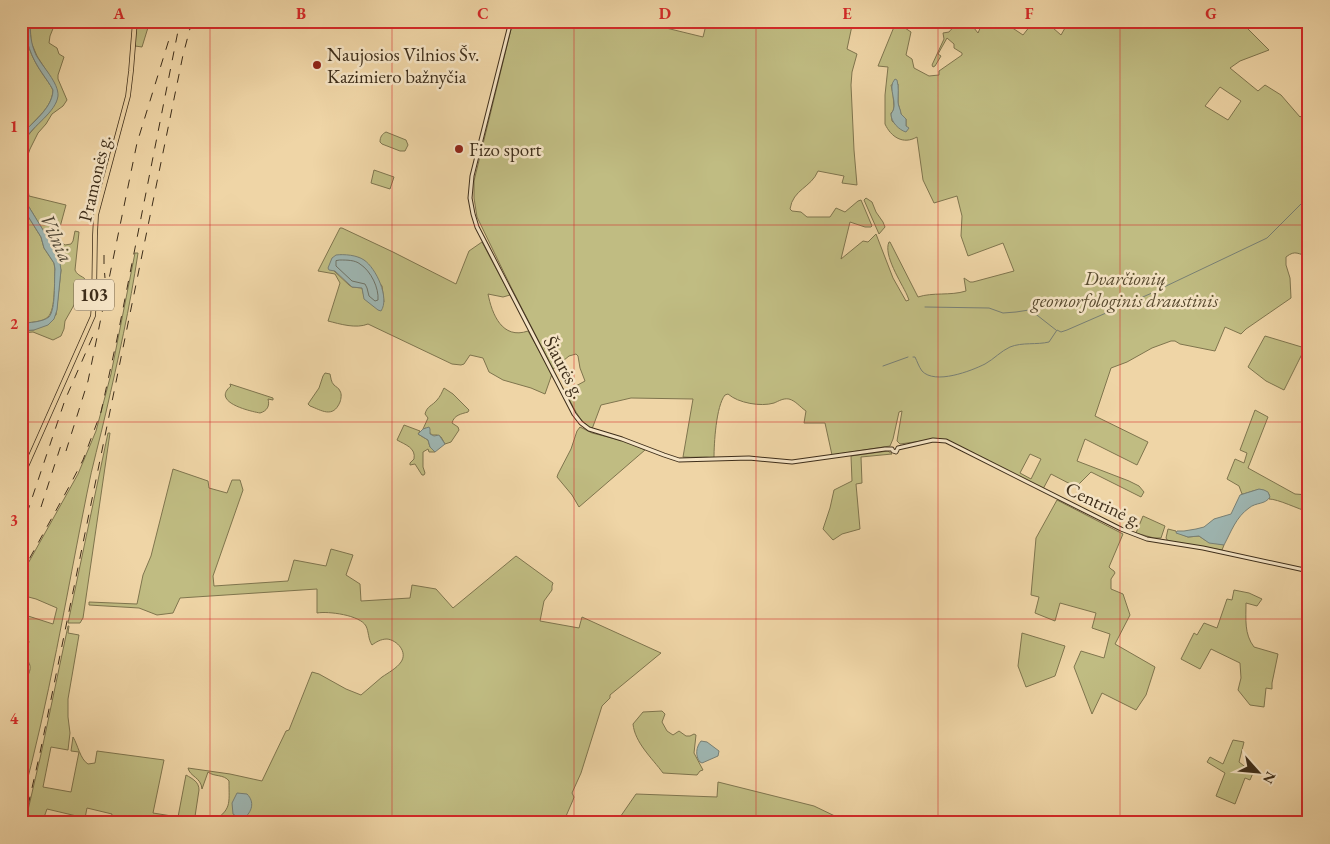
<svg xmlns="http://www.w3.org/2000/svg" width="1330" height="844" viewBox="0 0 1330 844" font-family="'EB Garamond',serif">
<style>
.green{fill:#c0bc82;stroke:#7f754e;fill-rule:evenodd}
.water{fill:#9eb6b2;stroke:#788075}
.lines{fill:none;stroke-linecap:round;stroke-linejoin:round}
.shore{stroke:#6e7266;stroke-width:1}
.stream{stroke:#788075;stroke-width:1}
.secondary-casing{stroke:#3e2e1a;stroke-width:5}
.primary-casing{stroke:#3e2e1a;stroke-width:5.5}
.secondary{stroke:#f5e4c5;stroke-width:3}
.primary{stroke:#efd5a6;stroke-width:4}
.rail{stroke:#3e2e1a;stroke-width:1;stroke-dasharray:9 9;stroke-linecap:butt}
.grid{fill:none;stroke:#d62828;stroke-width:1;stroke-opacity:0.55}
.poi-dot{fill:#8f2418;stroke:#f5e4c5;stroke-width:2}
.labels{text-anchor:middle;stroke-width:5;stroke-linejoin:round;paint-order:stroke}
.shield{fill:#f5e4c5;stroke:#75654d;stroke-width:1}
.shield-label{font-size:18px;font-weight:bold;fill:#3e2e1a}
.poi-label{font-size:19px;fill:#3e2e1a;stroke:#f5e4c5;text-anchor:start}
.street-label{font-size:19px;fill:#3e2e1a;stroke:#f5e4c5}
.park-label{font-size:19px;font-style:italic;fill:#584a2f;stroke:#f5e4c5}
.water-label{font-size:20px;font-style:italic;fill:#514938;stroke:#f5e4c5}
.neatline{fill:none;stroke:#d62828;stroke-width:2}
.grid-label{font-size:16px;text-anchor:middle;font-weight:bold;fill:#d62828}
</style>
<rect width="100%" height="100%" fill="#efd5a6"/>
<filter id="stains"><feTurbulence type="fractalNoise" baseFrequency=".004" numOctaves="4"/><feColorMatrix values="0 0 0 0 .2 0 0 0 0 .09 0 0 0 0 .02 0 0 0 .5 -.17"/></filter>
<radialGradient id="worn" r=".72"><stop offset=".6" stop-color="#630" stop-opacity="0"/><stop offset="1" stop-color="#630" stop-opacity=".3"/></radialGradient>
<path class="green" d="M21,21H25C25,41 31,57 42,73C46,79 50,84 53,90C52,111 30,121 21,138Z
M30,21H56L50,36L49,43L57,48L59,54L64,57L58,75V79L67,100L63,106L52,114L46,124L38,133L30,149L24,166L29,196L66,205L60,227V241L65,245L71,244L73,241L75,231L79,232L75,270C78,278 87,275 88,286L78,298L65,321L64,329L61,336L53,340L33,332L21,333V331L34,330L56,315L61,270L49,240L21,194V154L23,144L26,138L35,127L46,116L56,102L54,83L37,56L31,42Z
M136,21H150L142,47L135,46Z
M513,21H662V27L703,37L707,21H853L847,49L857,54L852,72L851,85L854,150L857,185L842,183L844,176L818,171C811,188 793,189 790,209L792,211L801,212L807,217H830L836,208L845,212L858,201L861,200L872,226L871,227H865L850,222L841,259L863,241L868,242L876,234L893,278L906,301L909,300L907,295C901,282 883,255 889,242H890L918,297C933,292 950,296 966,291L964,278L970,282H973L1014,271L1003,243L968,256L961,236L962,216L957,196L934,203L923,180L917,137C903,145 891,137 885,124V95L888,67L878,66L896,22L911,32L906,55L912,59L914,68L929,76L939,75V71L962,55V53L954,48V44L947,38L938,54L941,56L935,66L933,67L932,65L944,39L943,33L949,32C958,21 962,25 974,28L978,33L982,24H979L978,21H1002L1023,35L1034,21H1045L1061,35L1069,21H1253L1248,29L1269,50L1240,61L1230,68L1258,91L1265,85L1281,95L1300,117L1309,110V256C1298,255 1296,249 1286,257V265L1290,278L1291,298L1246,329L1241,334L1225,327L1215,351L1180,344L1175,341H1171L1152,348L1127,362L1111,368L1095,416L1148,442L1137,465L1085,439L1077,461L1129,481L1139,486L1144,492L1141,497L1091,472L1076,487L1051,474L1043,489L947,440L936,439L900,444L897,441L902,411L899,412L893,439L890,446L832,455L825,423H804L806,411C800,407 796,401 789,399C783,398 779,401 774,403C761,407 738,403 728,394L725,395C716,406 714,444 714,458C704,456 693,458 683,457L693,399L631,398L601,405L592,429C578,421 573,405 565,392L585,381L580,368L578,356L576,354L569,356L553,369L511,287L477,217L474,198V181ZM898,84V103L901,114L906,119V126L904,131L892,121L891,113L893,111L894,107L893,94L891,85ZM1220,87L1241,101L1228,120L1205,106ZM1030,454L1041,459L1031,479L1020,473Z
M386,132L406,140L408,145L405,151H400L382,144L380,142C380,137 382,134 386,132Z
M374,170L394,177L390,189L371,183Z
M866,198L872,202L876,212L883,222L885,227L879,234L864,200Z
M21,205L41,237L44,248L54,263L55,269C54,280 56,309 48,317C43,322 28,323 21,323Z
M340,228H342L393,252L456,284L469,251L482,242L510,295L503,297L488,294C492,314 502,340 528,331L552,374L545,394L531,388L503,380L489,372L483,358L470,355L464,364L461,365L452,364L368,324C356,329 340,324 328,321L340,283L335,274L318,271ZM340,255L359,258L382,286L384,302C369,303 365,304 362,288L352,287L349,285L333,270Z
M135,253H138C130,307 118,360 106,412C100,439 92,466 87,493C66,597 49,702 21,804V693C22,690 23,687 24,685C28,672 36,668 23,655L24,652L29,642L28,639L21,637V619L22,616L25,615L53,624L57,608L36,599L21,595V576L78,474L96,431L111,374Z
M1265,336L1305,348L1284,390L1266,381L1248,367Z
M325,373L330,374C331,378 331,382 334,385C336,387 339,388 340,391C342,394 341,399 340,402C333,419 321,410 310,406L308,404L319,388L323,376Z
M230,384L273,398V400L268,399C270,406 267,411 260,413C249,411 211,402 231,386L230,385Z
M444,388L453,394L469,410L468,412C461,414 454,415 452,423L458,427L459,430L451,442L445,444L441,437L437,435H432L426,428L423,429L428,418L425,414C427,406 432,406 437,400C440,397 442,392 444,388Z
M1255,410L1268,417L1248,468L1295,494L1309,495V512C1298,509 1278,499 1269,499V494C1261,485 1251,493 1242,494L1239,486L1227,479L1235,459L1244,463L1247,453L1240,450Z
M404,425L420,431L418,434L428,440L430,447L435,452H429L428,449L423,452V467L425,473L424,475H422L415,464L410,465V463L414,459C416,448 406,445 397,440Z
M580,427L592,433L628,442L645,450L579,507L572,495L557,477L558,474L571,449L577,431Z
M108,433H110L83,618L80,623H68Z
M888,451L892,454L861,457L862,483L856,484L860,529L842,534L833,540L823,529L830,508L834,490L852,481L851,456Z
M173,469L208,481L209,488L227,493L232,480H240L243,490L213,576L214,586L288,581L294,560L326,566L331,549L353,555L346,575L360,584L361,601L410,598L412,585L436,589L453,608L516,556L553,583L552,586V590L544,601L540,621L579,628L582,617L661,653L610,695V698L602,706L581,773L572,793L574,797L573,800L563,823H211C232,809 229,805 229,781C224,774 214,777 208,772L202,789C201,777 190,777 188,768L230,774L262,781L286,731L289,730L312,672L319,674L346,689L361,695C368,689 375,683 382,677C388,673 397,668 401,662C408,652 397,640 387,639C381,639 376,642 372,645C368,639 369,632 366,626C360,615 328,611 317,613V589L180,598L173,613L157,615L139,608L89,605V602L137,604L143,575L151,556Z
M1057,500L1123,534L1109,567L1111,569L1114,571L1115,573L1111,579V589L1123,594L1130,615L1115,644L1155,667L1146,695L1136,710L1102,693L1092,714L1074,667L1081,651L1104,658L1110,634L1092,628L1096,613L1060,603L1055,621L1035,613L1039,597L1031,595L1036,538Z
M1143,516L1165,526L1161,538H1154L1136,533Z
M1168,529L1176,531V532L1188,537L1199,536L1205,540L1224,545L1222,550L1168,541L1166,538Z
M1234,590L1249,593L1262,599L1257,606L1246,603C1246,619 1244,634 1254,647L1278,654L1272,683V689L1266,688L1264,707L1250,705L1238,690L1241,678L1240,663L1211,649L1200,669L1181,659L1194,633L1197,635L1204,623L1217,628L1227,599L1232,600Z
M68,626H69L68,633L79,635L68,699V717L70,733L68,750L51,747L43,787L71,792L79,752L71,751L73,737C78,745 80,759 88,764L95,763L97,751L164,760L153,813L178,817L186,775C193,779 199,782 199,790L194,823H110L112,814L87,808L85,818L47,809L42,823H25L41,754Z
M1022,633L1065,646L1055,676L1026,687L1018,666Z
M662,711L665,714L662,722L667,731L673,735L679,731L686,736H690L694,734L696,735L694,753L703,770L700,771L697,775L663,773C652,758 635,743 633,724L643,712Z
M1233,740L1244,742L1239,762L1253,773L1250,780L1245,778L1235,804L1216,796L1225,773L1207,762L1210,757L1223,764Z
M718,782L814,806L839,818L851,823H616L636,794L717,797Z"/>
<path class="water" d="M25,21H30C30,34 31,44 36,55C42,66 59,83 58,96C56,112 33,126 25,139C23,143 22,149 21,154C21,149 20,142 22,137C24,131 30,126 35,121C43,113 53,102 53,90C50,84 46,79 42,73C31,57 25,41 25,21Z
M895,79L897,80C899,87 898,94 898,102C898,106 901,110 901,114L906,119V126L909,128L906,132C899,130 891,122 891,114C900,104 886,88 895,79Z
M21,194L59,256L61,270L57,310L54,319L48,325L34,330L21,331V323C28,323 43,322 49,317C56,309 54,280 55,269L54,263L44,248L41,237L21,205Z
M336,255C344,254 357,255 364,260C376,268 390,298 381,311L378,310L364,299L362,288L352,287L335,271L329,270L328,268L332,258Z
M429,427L430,429V434L434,436L439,435L445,444L435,452L430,447L428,440L418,434L423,429Z
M1259,489L1264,490L1268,492L1270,497C1265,505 1256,502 1249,508C1236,517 1231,532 1224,545L1209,543L1199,536L1188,537L1176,533L1177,531H1184L1196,529L1204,527L1214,519L1231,514L1240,495Z
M701,741L707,742L719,751L718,756L702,763L700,762C695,756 696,747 701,741Z
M237,793L247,794C255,802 252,812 244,818H239L233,814L232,803Z"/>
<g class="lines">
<path class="shore" d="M340,260C347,260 355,260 360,264C371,271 379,288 378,300L375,301L369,296L367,288L365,284L352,281L336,266V261Z"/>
<path class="stream" d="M1162,288L1267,238L1309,196
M925,307L989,308L1003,313L1016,312L1029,310
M1033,312L1056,330
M913,357H915C917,361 919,367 922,371C935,385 971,371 985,364C994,359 1001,351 1010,347C1022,342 1037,345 1049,342L1057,330L1061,332L1067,330L1152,293
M883,366L908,357"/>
<g class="secondary-casing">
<path id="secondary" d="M511,21L472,176L470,198L473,214L477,227L574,414L581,423L589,429L622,439L664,455L679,460L749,458L792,462L885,449H892L893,451L896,452L898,448L933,440L946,441L1121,529L1147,539L1203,548L1309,571"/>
</g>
<g class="primary-casing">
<path id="primary" d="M21,478L93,316L94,303L95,235L96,215L128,96L131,71L135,21"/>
</g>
<use href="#secondary" class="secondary"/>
<use href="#primary" class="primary"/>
<path class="rail" d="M104,255V266L105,278
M66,451L88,381L137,143L171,33
M41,507L62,442
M21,531L65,400L93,336
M21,574L70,485L83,460L101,412L117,339L180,21
M24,823L40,753L183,55L192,21"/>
</g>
<path class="grid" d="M210,21V823M392,21V823M574,21V823M756,21V823M938,21V823M1120,21V823M21,225H1309M21,422H1309M21,619H1309"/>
<g class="poi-dot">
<circle cx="317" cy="65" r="5"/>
<circle cx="459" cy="149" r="5"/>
</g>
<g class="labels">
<rect class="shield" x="74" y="279.5" width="40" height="31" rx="4"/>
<g class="shield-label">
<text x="94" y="301">103</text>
</g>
<g class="poi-label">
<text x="327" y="61">Naujosios Vilnios Šv.<tspan x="327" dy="22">Kazimiero bažnyčia</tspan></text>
<text x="469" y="156">Fizo sport</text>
</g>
<g class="street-label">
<text transform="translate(94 178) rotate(-77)" y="7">Pramonės g.</text>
<text transform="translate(565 367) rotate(62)" y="7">Šiaurės g.</text>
<text transform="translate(1104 504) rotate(25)" y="7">Centrinė g.</text>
</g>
<g class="park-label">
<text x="1125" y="285">Dvarčionių<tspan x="1125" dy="22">geomorfologinis draustinis</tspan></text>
</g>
<g class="water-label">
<text transform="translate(57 238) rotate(65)" y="7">Vilnia</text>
</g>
</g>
<rect width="1330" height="844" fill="none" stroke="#efd5a6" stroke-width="55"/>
<g transform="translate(1258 772) rotate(117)" stroke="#f5e4c5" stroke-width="4" paint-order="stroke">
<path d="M0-4L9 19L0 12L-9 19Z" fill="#3e2e1a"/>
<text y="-8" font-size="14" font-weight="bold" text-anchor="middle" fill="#3e2e1a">N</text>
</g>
<rect x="28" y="28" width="1274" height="788" class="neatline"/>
<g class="grid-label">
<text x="119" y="19">A</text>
<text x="301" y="19">B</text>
<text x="483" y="19">C</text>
<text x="665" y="19">D</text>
<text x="847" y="19">E</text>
<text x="1029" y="19">F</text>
<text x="1211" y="19">G</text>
<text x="14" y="132">1</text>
<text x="14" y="329">2</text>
<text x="14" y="526">3</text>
<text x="14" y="724">4</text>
</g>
<rect width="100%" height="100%" filter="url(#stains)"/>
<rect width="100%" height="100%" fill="url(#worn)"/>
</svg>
